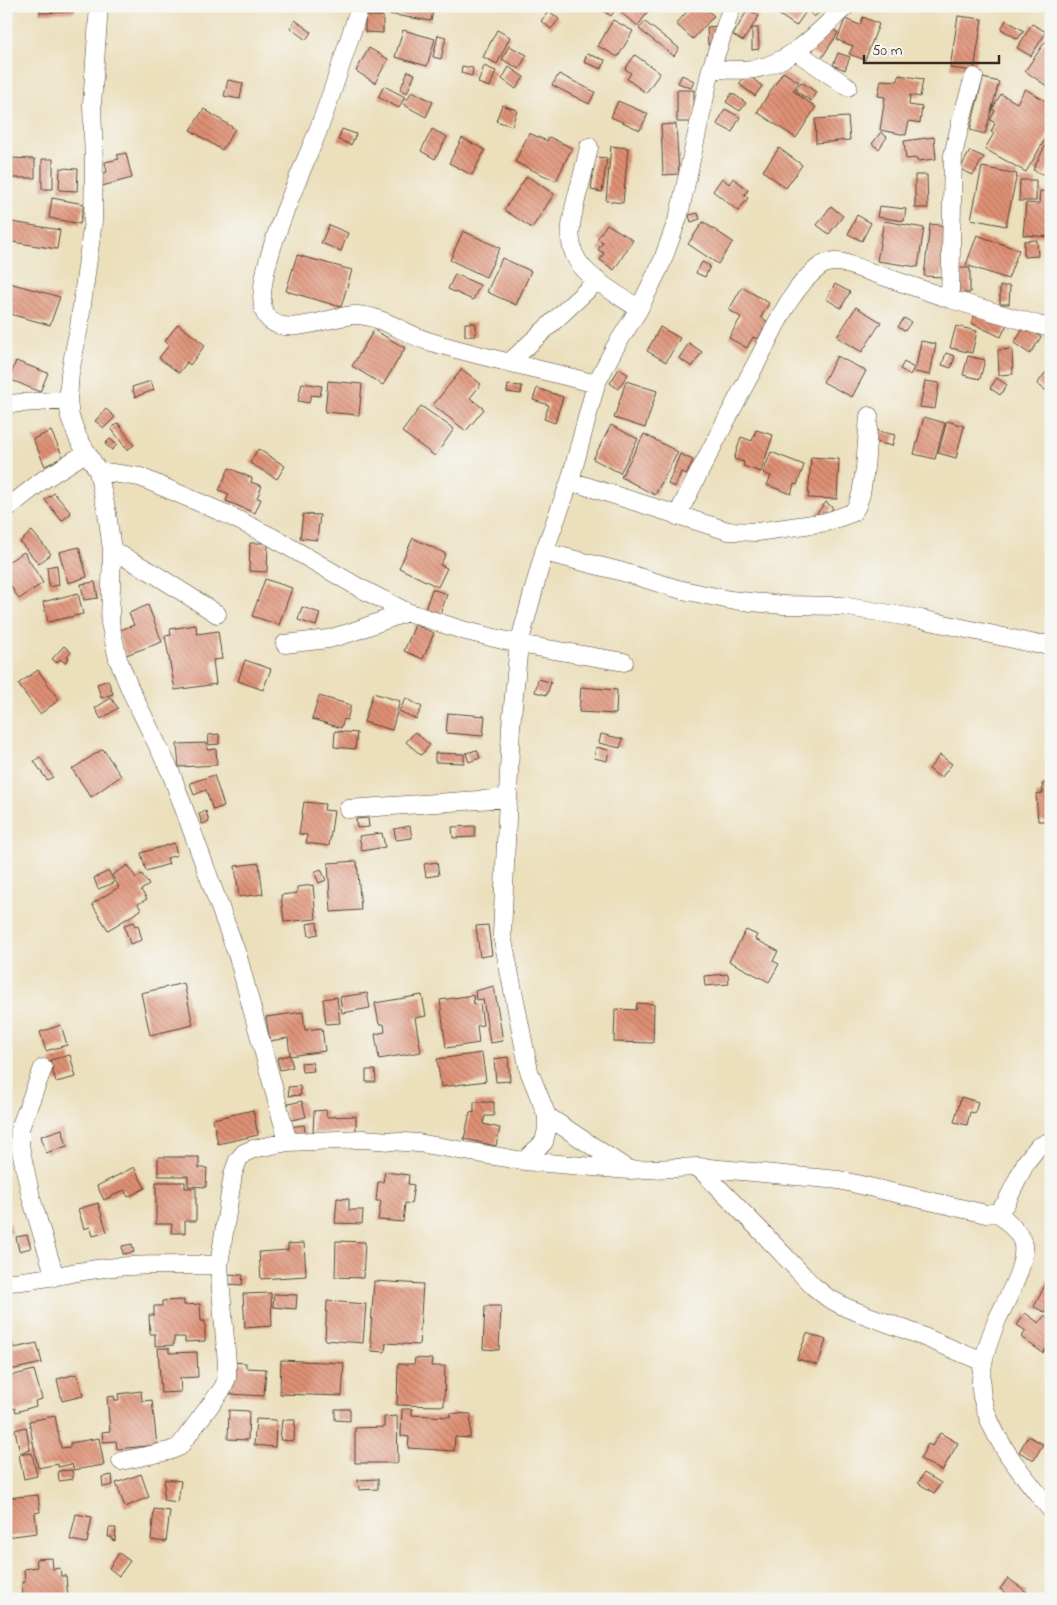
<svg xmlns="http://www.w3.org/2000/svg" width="1057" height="1605" viewBox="0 0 1057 1605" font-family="'Indie Flower',sans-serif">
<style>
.building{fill:url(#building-back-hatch)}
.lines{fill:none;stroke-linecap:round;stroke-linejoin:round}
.minor-casing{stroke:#554536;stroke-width:19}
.minor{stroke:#fff;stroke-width:18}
</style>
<defs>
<pattern id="building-back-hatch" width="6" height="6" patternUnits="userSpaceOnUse" patternTransform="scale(1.25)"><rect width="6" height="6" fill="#df9074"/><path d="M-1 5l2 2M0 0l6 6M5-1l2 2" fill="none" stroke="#b6765f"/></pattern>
</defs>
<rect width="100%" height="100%" fill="#f6f6f2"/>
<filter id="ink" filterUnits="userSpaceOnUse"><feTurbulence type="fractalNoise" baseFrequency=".02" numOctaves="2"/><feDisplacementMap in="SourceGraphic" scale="10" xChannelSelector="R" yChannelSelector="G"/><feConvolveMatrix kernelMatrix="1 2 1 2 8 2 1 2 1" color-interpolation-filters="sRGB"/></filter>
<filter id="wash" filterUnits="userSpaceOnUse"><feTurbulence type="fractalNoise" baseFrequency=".0096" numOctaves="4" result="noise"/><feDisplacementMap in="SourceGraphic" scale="20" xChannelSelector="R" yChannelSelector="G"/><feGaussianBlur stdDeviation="1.12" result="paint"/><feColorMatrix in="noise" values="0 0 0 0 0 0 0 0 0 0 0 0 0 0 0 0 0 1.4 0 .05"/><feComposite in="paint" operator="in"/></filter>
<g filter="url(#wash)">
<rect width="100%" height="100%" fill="#ebdfbc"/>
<g id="blocks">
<path class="building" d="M40,6H75V12L40,13Z
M369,6H434L431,21L369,11Z
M596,6H618L611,16Z
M626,6H652L638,26L621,13Z
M692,6H703L714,16L693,39L676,24Z
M766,6H794L805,13L796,26Z
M804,6H826L814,17Z
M748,9L759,16L743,41L733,35Z
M549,11L559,19L551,29L541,21Z
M365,16H383V33L365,32Z
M958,16L982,19L974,71L950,68Z
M863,17L879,24L865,60L849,54L853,46L837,40L845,19L860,25Z
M295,20L311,32L306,40L290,28Z
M613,20L633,31L618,57L598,46Z
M1006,20L1024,31L1018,39L1001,29Z
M645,22L679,48L674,56L639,29Z
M1032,24L1046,32L1031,56L1017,48Z
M717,26V45H708L707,27Z
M828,27L838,33L821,59L811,53Z
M752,28H758L759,49L752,50Z
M403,30L435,39L427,66L395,57Z
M497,30L510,37L497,64L483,57Z
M438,35L446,37L441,59L433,57Z
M1045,42L1051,46V89L1025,71Z
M509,46L527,55L519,69L502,59Z
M369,48L388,59L375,83L356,71Z
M838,53L850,57L845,70L833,65Z
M587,54L605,60L602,69L584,62Z
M635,55L660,73L646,93L627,79L631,73L625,69Z
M462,66L473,68L472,76L461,73Z
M484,66L496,71L490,87L478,83Z
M509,67L524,77L516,89L502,79Z
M408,71L415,74L407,93L400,90Z
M783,72L799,82L793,91L816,107L796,138L757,112Z
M559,74L595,92L589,104L552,85Z
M747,74L762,86L755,96L739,84Z
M682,75L694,81L691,88L678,83Z
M899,75L923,79L920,97L910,95L909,105L922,107L920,123L909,121L906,135L880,130L885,97L878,96L881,80L898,81Z
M983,78L999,82L985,134L970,130Z
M228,80L243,83L240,99L224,96Z
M801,82L816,92L811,101L796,91Z
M384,86L405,97L399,108L378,97Z
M1025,89L1051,104V129L1026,172L985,149L994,133L991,132L995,123L990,120L995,111L992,109L1001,94L1017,103Z
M677,90H694V122H677Z
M412,91L433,102L426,117L404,105Z
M732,93L746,103L740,111L726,102Z
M618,101L648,114L640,130L611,117Z
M502,105L517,110L512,126L496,121Z
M204,109L235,129L222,150L190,130Z
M725,109L740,117L732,132L717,124Z
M848,117L850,140L816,143L815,119Z
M676,124L679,174L663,175L661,125Z
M342,129L356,134L351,145L338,140Z
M432,129L447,137L435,159L421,151Z
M881,132L887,137L879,149L872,144Z
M529,133L547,141L549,137L572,148L556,181L515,162Z
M1051,134V164L1045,175L1033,170Z
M934,137L936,159L917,161V158L906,159L904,141Z
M462,138L485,150L472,175L449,163Z
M611,146L628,148L623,203L606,201Z
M779,148L802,165L786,188L763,171Z
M970,151L984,157L973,175L960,169Z
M126,153L132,178L102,186L99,174L107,172L105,162L119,159L117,155Z
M595,157L607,158L602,192L591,190Z
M10,158L35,159V178H9Z
M42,159H53V189H42Z
M982,167L1017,174L1006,226L971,219Z
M60,168L78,169L77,191L59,190Z
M915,175H927L928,208H915Z
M527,176L554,194L532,228L504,210Z
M722,178L729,184L733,178L748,190L744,195L748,198L738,211L713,191Z
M1020,180H1036V201H1019Z
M1040,191L1051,192V237L1023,235L1026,203L1039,204Z
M52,198L84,204L80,224L49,218Z
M831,206L843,216L829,234L817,225Z
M879,206L906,209L904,221L877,217Z
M698,213L700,219L691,222L689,215Z
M857,215L871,223L862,241L848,234Z
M6,221L60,230L57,249L6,241Z
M884,221L924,228L918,267L877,261Z
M703,222L733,242L718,264L688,244Z
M607,224L633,240L614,270L600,260L604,253L598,250L603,242L597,239Z
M930,224L947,226L942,277L924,276Z
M329,225L348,233L341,251L321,243Z
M463,231L500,248L486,277L450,260Z
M977,235L1019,250L1008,279L966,265Z
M1037,240L1038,256L1024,257V241Z
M297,255L352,270L341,307L286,291Z
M502,258L531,271L516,305L487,292Z
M702,262L710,266L705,277L696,273Z
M959,268H970V293H959Z
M455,274L480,285L473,300L448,289Z
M6,282L60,297L50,325L6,313Z
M835,284L850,292L841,308L826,299Z
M1000,286H1010L1009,304H1000Z
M742,287L769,303L761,317L768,322L758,339L753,337L747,348L729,338L741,317L729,310Z
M856,307L881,322L862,352L837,337Z
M977,310L1007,324L1001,337L971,323Z
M904,318L911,322L905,331L898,327Z
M465,323H476V336H465Z
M178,324L205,345L190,365L187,362L179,373L159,358L169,345L165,341Z
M956,326L977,331L972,353L950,348Z
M1025,326L1041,337L1030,354L1014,343Z
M660,327L680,338L666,362L647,351Z
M374,330L405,348L383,385L352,366Z
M921,341L936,344L930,375L915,372Z
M689,343L702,352L692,367L679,358Z
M1012,349L1013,374L999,375L998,350Z
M946,353L955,356L951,368L942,365Z
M837,356L866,371L852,397L823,382Z
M968,356L985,360L980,379L963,375Z
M16,361L48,373L40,392L9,379Z
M904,362L914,368L910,375L900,369Z
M462,369L481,384L470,398L484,409L466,431L433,405Z
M619,369L628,374L618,389L610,383Z
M1045,373L1050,376L1051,375V394L1037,384Z
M997,378L1007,385L1000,395L990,388Z
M151,381L154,390L135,397L132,387Z
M328,381L362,384L359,415L325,412Z
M626,381L657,391L645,428L614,418Z
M925,381L939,383L935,409L920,407Z
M302,383L322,386L320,396L311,395L309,403L298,401Z
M508,385L522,386L521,394L507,392Z
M537,388L563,397L555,423L544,419L549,405L533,400Z
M421,406L454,429L435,456L402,432Z
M106,409L115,417L104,428L95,421Z
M924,417L945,423L935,459L914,454Z
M947,421L964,426L956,458L938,453Z
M118,423L134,445L127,450L111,428Z
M611,425L638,439L620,473L593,459Z
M756,430L773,435L761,472L743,466L744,462L734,459L741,437L752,441Z
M874,430L895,435L892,446L872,441Z
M51,431L63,457L45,466L33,439Z
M644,434L678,452L655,495L621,477Z
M110,439L117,445L112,450L105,444Z
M258,449L285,466L277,479L250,463Z
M771,452L804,465L797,485L794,484L791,494L767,485L771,476L763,473Z
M680,454L693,460L687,474L681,472L675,487L668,484Z
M811,457L839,459L837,499L808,498Z
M229,468L252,478L251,482L262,486L257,498L261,499L255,513L226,501L229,494L219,490Z
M54,493L71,513L62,521L45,500Z
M826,502L833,508L823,519L817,513Z
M303,514L320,515L317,540L300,538Z
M32,531L51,554L39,564L20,542Z
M413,538L446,554L440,565L447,568L438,587L399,568Z
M250,543H268L267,572L249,571Z
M79,547L87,577L68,583L59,552Z
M24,552L43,583L19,599L6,579V563Z
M57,565L59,585L49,587L47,567Z
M265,579L292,588L279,625L252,616Z
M95,582L98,598L84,600L81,584Z
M432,589L447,594L440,615L425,610Z
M78,593L83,614L48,622L43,602Z
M148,605L162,642L126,655L117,631L134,625L129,613Z
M302,607L320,613L316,626L298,620Z
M196,625L197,634L218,631L222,659L213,660L216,684L175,690L165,636L171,635L170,629Z
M415,625L434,633L423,659L404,651Z
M64,646L71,652L67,656L69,657L65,663L60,659L57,663L52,659Z
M245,660L271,669L263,690L238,681Z
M38,670L59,700L40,714L18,684Z
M538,679L551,682L547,695L535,692Z
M108,680L113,694L101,698L97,684Z
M581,687L617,690L616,714L579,712Z
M373,693L400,701L392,730L364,722Z
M319,696L351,705L347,720L344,719L341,728L312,719Z
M111,698L118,708L101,719L95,708Z
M406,698L422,707L416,719L399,711Z
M448,713L485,716L483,736L446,733Z
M335,731L357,733L355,749L334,747Z
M415,732L430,745L421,755L406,742Z
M219,734V744L209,745L208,735Z
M601,734L623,739L620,748L599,743Z
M207,743V750L216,749L217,765L179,767L177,744Z
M596,747L609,750L607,761L594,758Z
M103,749L121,776L91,797L72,769Z
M477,750L480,758L469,762L466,753Z
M435,753L464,754V763L435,762Z
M940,755L952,764L941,778L929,769Z
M40,757L53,777L47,780L34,761Z
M214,775L224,806L213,810L206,790L194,795L190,783Z
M1051,783V828H1048L1047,821H1038L1036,794L1043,793L1042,784Z
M304,802L325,804L324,810L334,811L329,846L306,843L307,835L299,834Z
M206,811L209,822L202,824L199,814Z
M368,818L369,827L357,828L356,819Z
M410,826L412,838L396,840L394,829Z
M475,826V837L453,838L452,827Z
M382,833L385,847L362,851L359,836Z
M174,843L177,855L167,858L169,864L146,871L141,853Z
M357,861L361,910L331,912L328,863Z
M437,862L439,875L426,877L424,864Z
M259,863L263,894L239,897L235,866Z
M128,865L136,878L142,874L149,885L141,890L147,899L138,904L141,910L108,930L92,904L119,887L112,875Z
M321,869L326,880L319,883L314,872Z
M109,871L114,883L98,889L94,878Z
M313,885L316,919L284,922L281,895L297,893V887Z
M134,922L135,926L138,925L142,940L130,944L124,925Z
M317,922L318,934L309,936L307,924Z
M488,925L492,955L480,957L476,926Z
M746,930L757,935L755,939L778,951L773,961L779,964L769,982L729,961Z
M728,974L729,984L705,986L704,976Z
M184,983L193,1025L150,1035L141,993Z
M494,986L503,1041L490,1043L483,999L476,1000L475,991Z
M367,993L370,1008L342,1013L340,997Z
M422,995L426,1016L415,1018L421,1052L379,1059L375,1034L385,1032L384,1024H379L375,1003Z
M473,995L474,1005L480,1004L483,1025L477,1026L479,1043L446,1048L440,1000Z
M337,997L340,1023L326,1024L323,999Z
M637,1003L654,1004L653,1043L614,1042L615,1009L636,1010Z
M303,1012L305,1030L322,1028L325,1051L290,1056L293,1067L280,1070L277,1058L290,1055L288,1038L270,1041L266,1017Z
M61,1025L67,1045L46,1051L40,1032Z
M482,1053L486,1081L441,1087L437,1059Z
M70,1055L76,1077L56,1082L50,1060Z
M508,1057L510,1081L496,1082L494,1059Z
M312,1062L314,1071L302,1072L301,1063Z
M366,1070H375L376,1082H366Z
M300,1086L301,1095L289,1096L288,1087Z
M961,1097L978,1102L975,1113L970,1112L967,1125L954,1122Z
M302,1101L306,1117L287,1121L284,1105Z
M474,1102H494V1116H485L483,1124L500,1128L496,1146L464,1139L470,1112L474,1113Z
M253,1110L258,1135L218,1144L213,1119Z
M326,1110L327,1117L356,1116V1131L313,1133L314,1111Z
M304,1125L306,1137L290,1139L289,1127Z
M62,1129L67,1146L46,1153L41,1136Z
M158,1157H199V1168H207L206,1187L188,1186V1176H158Z
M134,1167L145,1188L128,1197L124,1190L104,1200L97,1186Z
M385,1172L409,1175L408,1184L414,1185L411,1204L405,1203L403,1222L378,1220L381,1201H376L378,1182H383Z
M156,1182H185V1188H196V1221H185V1233H171L172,1224H156Z
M337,1198L349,1199V1210H363L362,1224L335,1223Z
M98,1203L107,1232L93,1236L90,1227L84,1229L78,1209Z
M6,1213L13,1233L6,1235Z
M27,1235L31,1248L19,1251L16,1237Z
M336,1241L365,1242L363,1278L335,1277Z
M304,1243L306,1276L261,1279L259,1252L288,1250V1244Z
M132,1244L134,1252L123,1254L122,1246Z
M1051,1273V1315L1034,1307Z
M228,1274L243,1275L242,1285L227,1284Z
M374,1281L423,1284L419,1345L386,1343L385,1352L371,1351L372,1342H370Z
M271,1293L272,1326L245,1328L243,1294Z
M274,1294L297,1295L296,1309L273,1307Z
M184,1300V1305L200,1304L201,1321H205V1341L185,1342V1337H174V1345L155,1346V1334H150L149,1315H154V1306H162V1301Z
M327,1301L366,1304L363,1343L325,1340Z
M485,1306H501L499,1350L483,1349Z
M1025,1313L1039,1323L1044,1316L1051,1321V1341L1043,1353L1021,1337L1026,1331L1017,1325Z
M6,1322L14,1348L37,1343L42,1363L6,1371Z
M807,1333L826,1340L818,1365L797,1359Z
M158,1348H169V1353L197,1352L198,1377L180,1378L181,1392L161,1393Z
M415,1358L432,1359L431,1366H445L444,1406L397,1405L398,1364H414Z
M281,1360L344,1363L342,1396L280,1394Z
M232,1362L246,1363V1368L266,1369L264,1396L230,1394Z
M34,1370L42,1399L35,1401L36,1406L16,1412L15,1408L6,1410V1377Z
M77,1374L83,1396L62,1401L57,1379Z
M141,1391L142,1401L152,1400L157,1445L117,1449L116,1441L103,1442L102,1432L110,1431L107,1397L114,1396L115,1400H119L118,1394Z
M335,1409H350V1421L335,1420Z
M402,1409H412V1415L450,1417V1413L471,1414L470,1438L455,1437L454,1451L408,1448L409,1437L401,1436Z
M229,1410L249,1411L248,1440L228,1439Z
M55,1416L61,1448L70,1447V1443L99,1438L104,1465L74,1470L72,1464L58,1467V1464L38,1468L29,1421Z
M397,1416L398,1463H355V1428L384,1427V1417Z
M256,1419L276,1420L275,1447L254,1445Z
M282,1420H295L294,1441L280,1440Z
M26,1427L30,1450L20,1453L15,1430Z
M940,1433L958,1443L942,1471L920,1459L928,1444L932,1446Z
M1028,1436L1043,1444L1034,1460L1019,1452Z
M32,1453L37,1476L24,1479L19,1455Z
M72,1470L73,1479L59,1481L58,1471Z
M924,1473L941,1483L934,1493L918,1483Z
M141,1474L149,1497L125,1507L116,1483Z
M112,1475L113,1485L103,1487L102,1477Z
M165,1479L181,1481L178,1502L163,1500Z
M378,1479V1489L359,1490L358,1480Z
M38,1495L40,1512L35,1513L37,1533L6,1537V1498Z
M154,1509L170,1511L166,1542L151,1540Z
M76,1514L92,1517L87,1543L70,1540Z
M109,1528H116L115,1541L112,1540V1537H108Z
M119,1553L130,1561L119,1576L109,1568Z
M52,1558L53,1569L60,1568L61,1576H66L68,1599H17V1595H23L22,1582H25L24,1569L37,1567L36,1559Z
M1008,1578L1027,1592L1022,1599H1014L1000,1589Z"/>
</g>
</g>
<g filter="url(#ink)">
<use href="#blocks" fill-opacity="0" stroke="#554536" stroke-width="1"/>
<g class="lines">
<g class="minor-casing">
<path id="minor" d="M99,6L92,104L94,164L93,221L79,327L70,373L68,400L70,417L78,438L98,471L107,513L112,550L110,623L118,659L130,689L171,773L238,957L288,1142
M360,6C347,47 334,88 319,128C307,161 244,289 267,317C285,340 334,314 357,315C382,316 405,334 428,341C483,358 541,369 596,384
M797,52L848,87
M711,69C725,69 740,71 754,69C792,63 819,31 846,6
M589,147C586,161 583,175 579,188C572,217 561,247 586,271C601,286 622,297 639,309
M950,299L953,155L962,117L974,77
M510,362L598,280
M6,404L68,400
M98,471L140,477L226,514L272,537L358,587L407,612L462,630L519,644L624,662
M570,481L728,531L757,532L826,522L852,513L857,506L861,494L865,468L869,416
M6,509L43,480L87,452
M677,516C704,462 732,409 760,356C775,327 792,287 819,267C827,261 835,261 844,263L950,299L1038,325L1051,328
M112,550L153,573L217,614
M544,552L623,572L678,589L730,600L784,605L842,606L921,619L1036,644H1051
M285,644L328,639L349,633L407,612
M348,809L508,798
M43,1068L20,1128V1146L31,1197L55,1277
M547,1116L627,1169
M524,1161L629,1170L698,1167L839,1180L986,1214L998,1212L1006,1203L1026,1162L1038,1147L1051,1141
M698,1167L759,1229L813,1286L828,1298L847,1308L917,1334L983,1362
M998,1212C1005,1220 1018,1230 1022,1241C1029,1262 1006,1300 997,1320C988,1342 977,1373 982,1397C991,1440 1024,1476 1051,1510
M6,1282C38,1281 66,1273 97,1269C138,1264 178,1265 219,1265
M121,1461L169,1451L179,1447L223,1388L227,1378V1364L219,1265L233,1174L238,1160L244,1153L253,1149L288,1142L363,1139L418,1143L524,1161L544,1142L547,1129V1116L529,1071L502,935L511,726L519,644L544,552L570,481L596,384L614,349L639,309L662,262L679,215L711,69L732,6"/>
</g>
<use href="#minor" class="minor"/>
</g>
</g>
<rect width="1057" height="1605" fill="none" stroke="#f6f6f2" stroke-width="25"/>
<path d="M864 55v8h135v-8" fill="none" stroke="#3b2a1e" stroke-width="2.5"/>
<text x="872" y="55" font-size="15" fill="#3b2a1e" stroke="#f6f6f2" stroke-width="4" paint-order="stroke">50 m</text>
</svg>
